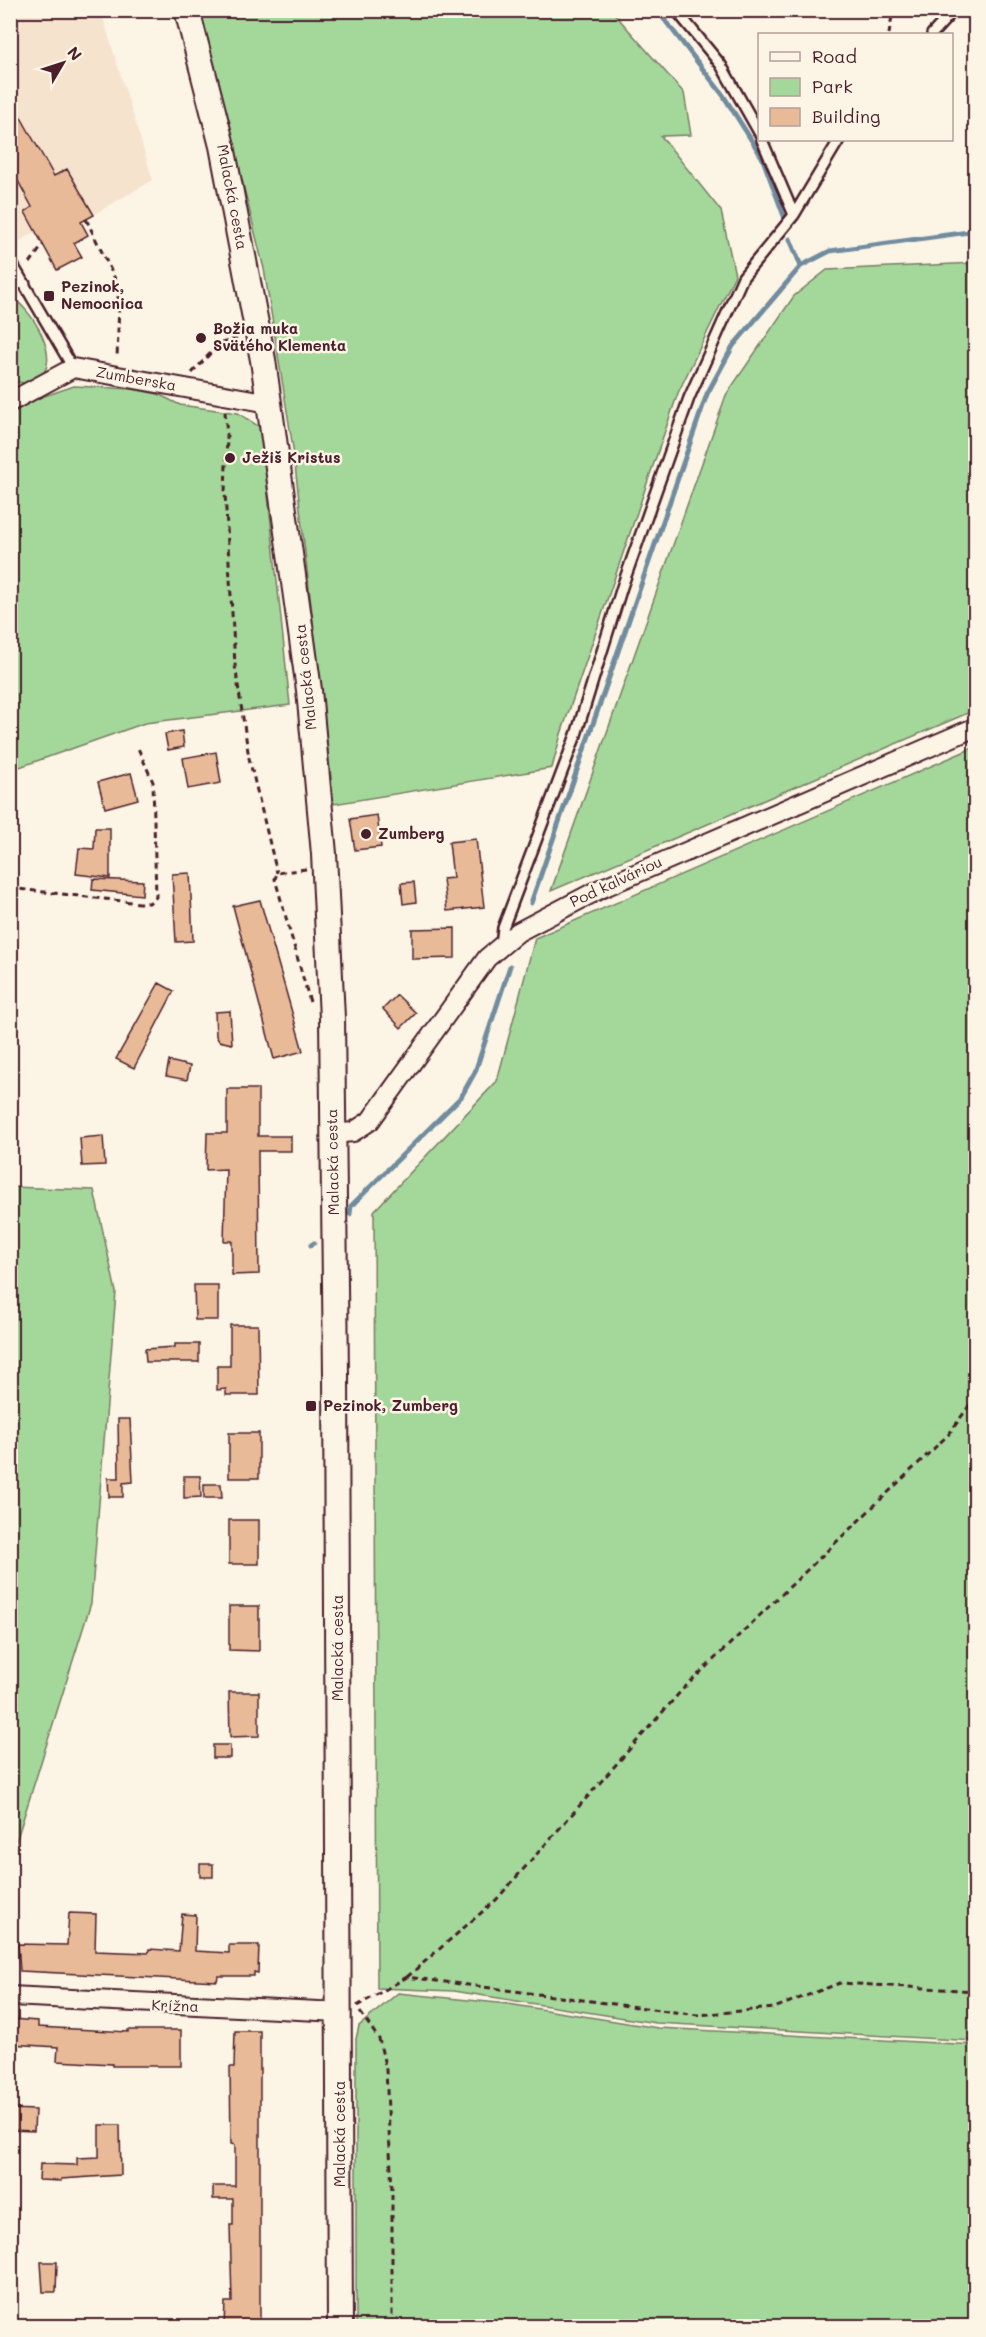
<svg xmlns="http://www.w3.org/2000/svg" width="986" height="2337" viewBox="0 0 986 2337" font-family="Mali,sans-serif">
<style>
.built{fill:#f6e3ce}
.green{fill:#a4d89b;stroke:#777c63;stroke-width:1.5}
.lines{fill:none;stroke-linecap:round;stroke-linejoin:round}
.stream{stroke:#718c9f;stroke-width:5}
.building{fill:#e8ba98;stroke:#4a1f2b;stroke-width:1.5}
.service-casing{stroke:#4a1f2b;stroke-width:14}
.minor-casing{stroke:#4a1f2b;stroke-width:22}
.secondary-casing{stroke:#4a1f2b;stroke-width:28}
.path{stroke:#4a1f2b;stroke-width:3;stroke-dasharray:6 4.5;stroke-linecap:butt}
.service{stroke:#fcf5e5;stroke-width:9}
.minor{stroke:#fcf5e5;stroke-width:18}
.secondary{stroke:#fcf5e5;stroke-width:24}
.poi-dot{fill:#4a1f2b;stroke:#fcf5e5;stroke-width:2}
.labels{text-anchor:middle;stroke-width:5;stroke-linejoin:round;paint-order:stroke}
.street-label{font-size:15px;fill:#4a1f2b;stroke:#fcf5e5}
.poi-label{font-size:15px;font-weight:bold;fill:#4a1f2b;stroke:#fcf5e5;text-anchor:start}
</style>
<rect width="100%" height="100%" fill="#fcf5e5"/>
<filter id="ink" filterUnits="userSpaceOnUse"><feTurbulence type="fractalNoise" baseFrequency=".0167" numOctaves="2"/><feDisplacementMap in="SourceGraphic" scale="12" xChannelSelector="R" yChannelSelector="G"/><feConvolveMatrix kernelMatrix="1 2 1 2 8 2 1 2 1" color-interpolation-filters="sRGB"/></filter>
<g filter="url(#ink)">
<path class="built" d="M11,11H101L153,180L81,222L74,243L82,257L66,265L57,249L48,253L35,232L11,246Z"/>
<path class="green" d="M200,11H612L684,93L691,135L661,136L721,211L735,275L678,393L561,734L552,768L334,804L293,448L264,269Z
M975,263V710L551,891L726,395L794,296L827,270Z
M10,297C31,306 65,363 37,379C28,385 20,384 11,380Z
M74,386L132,389L158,394L180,405L238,413L261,428L290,705L145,723L11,770L10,414L36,399Z
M975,747V2041L656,2023L454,1991L377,1988L374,1211L497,1081L535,938Z
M11,1187L94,1190L116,1292L91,1603L15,1845L11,1890Z
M398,1993L508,2004L658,2028L975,2045V2326H356V2039L359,2026Z"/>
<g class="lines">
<path class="stream" d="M657,10L723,95L762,157L784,216
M790,239L801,266
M531,903L707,394L733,346L801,266L830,251L976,231
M350,1214L351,1206L461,1097L475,1072L510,966
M311,1245L314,1243"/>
</g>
<path class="building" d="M10,98L54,176L67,169L94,215L81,222L88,235L74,243L82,257L57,270L25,212L32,207L18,181L10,185Z
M182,731L184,747L168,750L165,734Z
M216,752L221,783L188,789L183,758Z
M131,773L138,799L105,808L98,782Z
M377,815L381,847L355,850L350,819Z
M95,828H110V878L76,874L79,848L94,849Z
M476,839L484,907L447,911L443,879L453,878L449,842Z
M190,873L193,941L176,942L172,874Z
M93,879L143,881L142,895L92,890Z
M414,882L416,902L403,904L401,883Z
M260,900L303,1051L274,1059L233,906Z
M455,928V958L412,959V929Z
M159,983L174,991L134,1068L116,1059Z
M397,995L416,1013L401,1028L383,1009Z
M230,1011L232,1044L219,1041L216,1036L215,1012Z
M169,1061L190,1066L187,1080L166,1076Z
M227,1089H258V1136H291V1151H258L259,1274L232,1275V1241H224L226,1169L206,1170L207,1133H227Z
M103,1136L105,1165L82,1166L80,1138Z
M194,1285H218V1320H195Z
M230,1325H258L259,1395H226V1389L217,1390V1366H230Z
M175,1344H199V1362H146L145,1349L175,1347Z
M118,1419H130L133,1482L123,1483V1497H109L108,1478H119Z
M229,1433H259V1478H229Z
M184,1476H200L201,1497L184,1498Z
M204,1484H221L222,1498H204Z
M229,1520H259V1564H229Z
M229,1606H259V1651L229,1650Z
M229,1692H259V1736L230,1737Z
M213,1745H230V1758H213Z
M200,1864H213V1877H200Z
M69,1913L96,1914L95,1951L148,1953L149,1949L179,1951L182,1914L196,1915L195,1951L229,1953V1945H259L258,1973L254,1972V1976H218L217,1981L20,1971L18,1944L67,1945Z
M11,2019L38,2021V2027L128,2032V2030H181V2066H112V2064L57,2061L58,2047L10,2044Z
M235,2031H260V2326H224L225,2302H232L230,2225H233V2199H213V2186H235V2145L231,2144L230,2067H234Z
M10,2109L35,2110L34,2131L10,2130Z
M99,2125H120L121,2175L61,2179V2181L39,2180L40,2164L77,2165V2158L99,2157Z
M41,2262H57L56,2292H43Z"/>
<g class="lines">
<g class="service-casing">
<path id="service" d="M676,10L721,65L760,134
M932,34L954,10
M762,140L794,215
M10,260L73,368
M10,282L25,284
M501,945L503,928L576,735L622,587L689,398L743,277L794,215L839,140"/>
</g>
<g class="minor-casing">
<path id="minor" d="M10,402L73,368L269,403
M333,1134L353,1132L370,1121L487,958L518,932L600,889L976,727
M10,1996L339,2012"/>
</g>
<g class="secondary-casing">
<path id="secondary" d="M187,10L222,146L263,360L309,690L324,854L332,1018L336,1374L340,2326"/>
</g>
<path class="path" d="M889,34L893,10
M86,219L115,279L119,303L117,359
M30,263L43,245
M192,373L219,344L238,338
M225,412L227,436L225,493L235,665L249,758L277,873
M306,869L277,873L275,879L310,1002
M10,888L139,903H149L156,897L153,782L137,746
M407,1977L496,1900L683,1689L949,1434L976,1396
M357,2006L407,1977L698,2015L774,2008L840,1983L976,1991
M360,2012L379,2039L386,2070L392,2191V2326"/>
<use href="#service" class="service"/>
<use href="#minor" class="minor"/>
<use href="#secondary" class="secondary"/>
</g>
</g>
<g class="poi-dot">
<rect x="43" y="290" width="12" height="12" rx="3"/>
<circle cx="201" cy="338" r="6"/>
<circle cx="230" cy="458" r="6"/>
<circle cx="366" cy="834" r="6"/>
<rect x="305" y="1400" width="12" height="12" rx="3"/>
</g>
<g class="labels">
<g class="street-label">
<text transform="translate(232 197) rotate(79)" y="5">Malacká cesta</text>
<text transform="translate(136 379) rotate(10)" y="5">Zumberska</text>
<text transform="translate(306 677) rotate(-96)" y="5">Malacká cesta</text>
<text transform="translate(616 882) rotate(-25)" y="5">Pod kalváriou</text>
<text transform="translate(333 1162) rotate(-91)" y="5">Malacká cesta</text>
<text transform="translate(338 1648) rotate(-90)" y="5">Malacká cesta</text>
<text transform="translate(175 2006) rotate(2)" y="5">Krížna</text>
<text transform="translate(340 2134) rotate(-90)" y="5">Malacká cesta</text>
</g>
<g class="poi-label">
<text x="61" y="292">Pezinok,<tspan x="61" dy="17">Nemocnica</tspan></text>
<text x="213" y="334">Božia muka<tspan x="213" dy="17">Svätého Klementa</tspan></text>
<text x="242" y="463">Ježiš Kristus</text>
<text x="378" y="839">Zumberg</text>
<text x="323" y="1411">Pezinok, Zumberg</text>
</g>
</g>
<rect width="986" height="2337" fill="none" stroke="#fcf5e5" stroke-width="36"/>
<rect x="18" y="18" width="950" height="2301" fill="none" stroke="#4a1f2b" stroke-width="2" filter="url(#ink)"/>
<rect x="758" y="33" width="195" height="108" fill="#fcf5e5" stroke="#b59f9b" stroke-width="1.5"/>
<rect x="770" y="52" width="30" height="9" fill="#fcf5e5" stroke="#b59f9b" stroke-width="1.5"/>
<text x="812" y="63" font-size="18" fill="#4a1f2b">Road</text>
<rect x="770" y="78" width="30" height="18" fill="#a4d89b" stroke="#b59f9b" stroke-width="1.5"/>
<text x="812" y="93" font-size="18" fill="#4a1f2b">Park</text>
<rect x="770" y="108" width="30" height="18" fill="#e8ba98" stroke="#b59f9b" stroke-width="1.5"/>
<text x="812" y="123" font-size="18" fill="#4a1f2b">Building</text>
<g transform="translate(63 63) rotate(51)" stroke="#fcf5e5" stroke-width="4.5" paint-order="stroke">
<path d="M0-4.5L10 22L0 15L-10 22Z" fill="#4a1f2b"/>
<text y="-9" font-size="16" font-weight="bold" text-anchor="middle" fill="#4a1f2b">N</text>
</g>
</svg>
